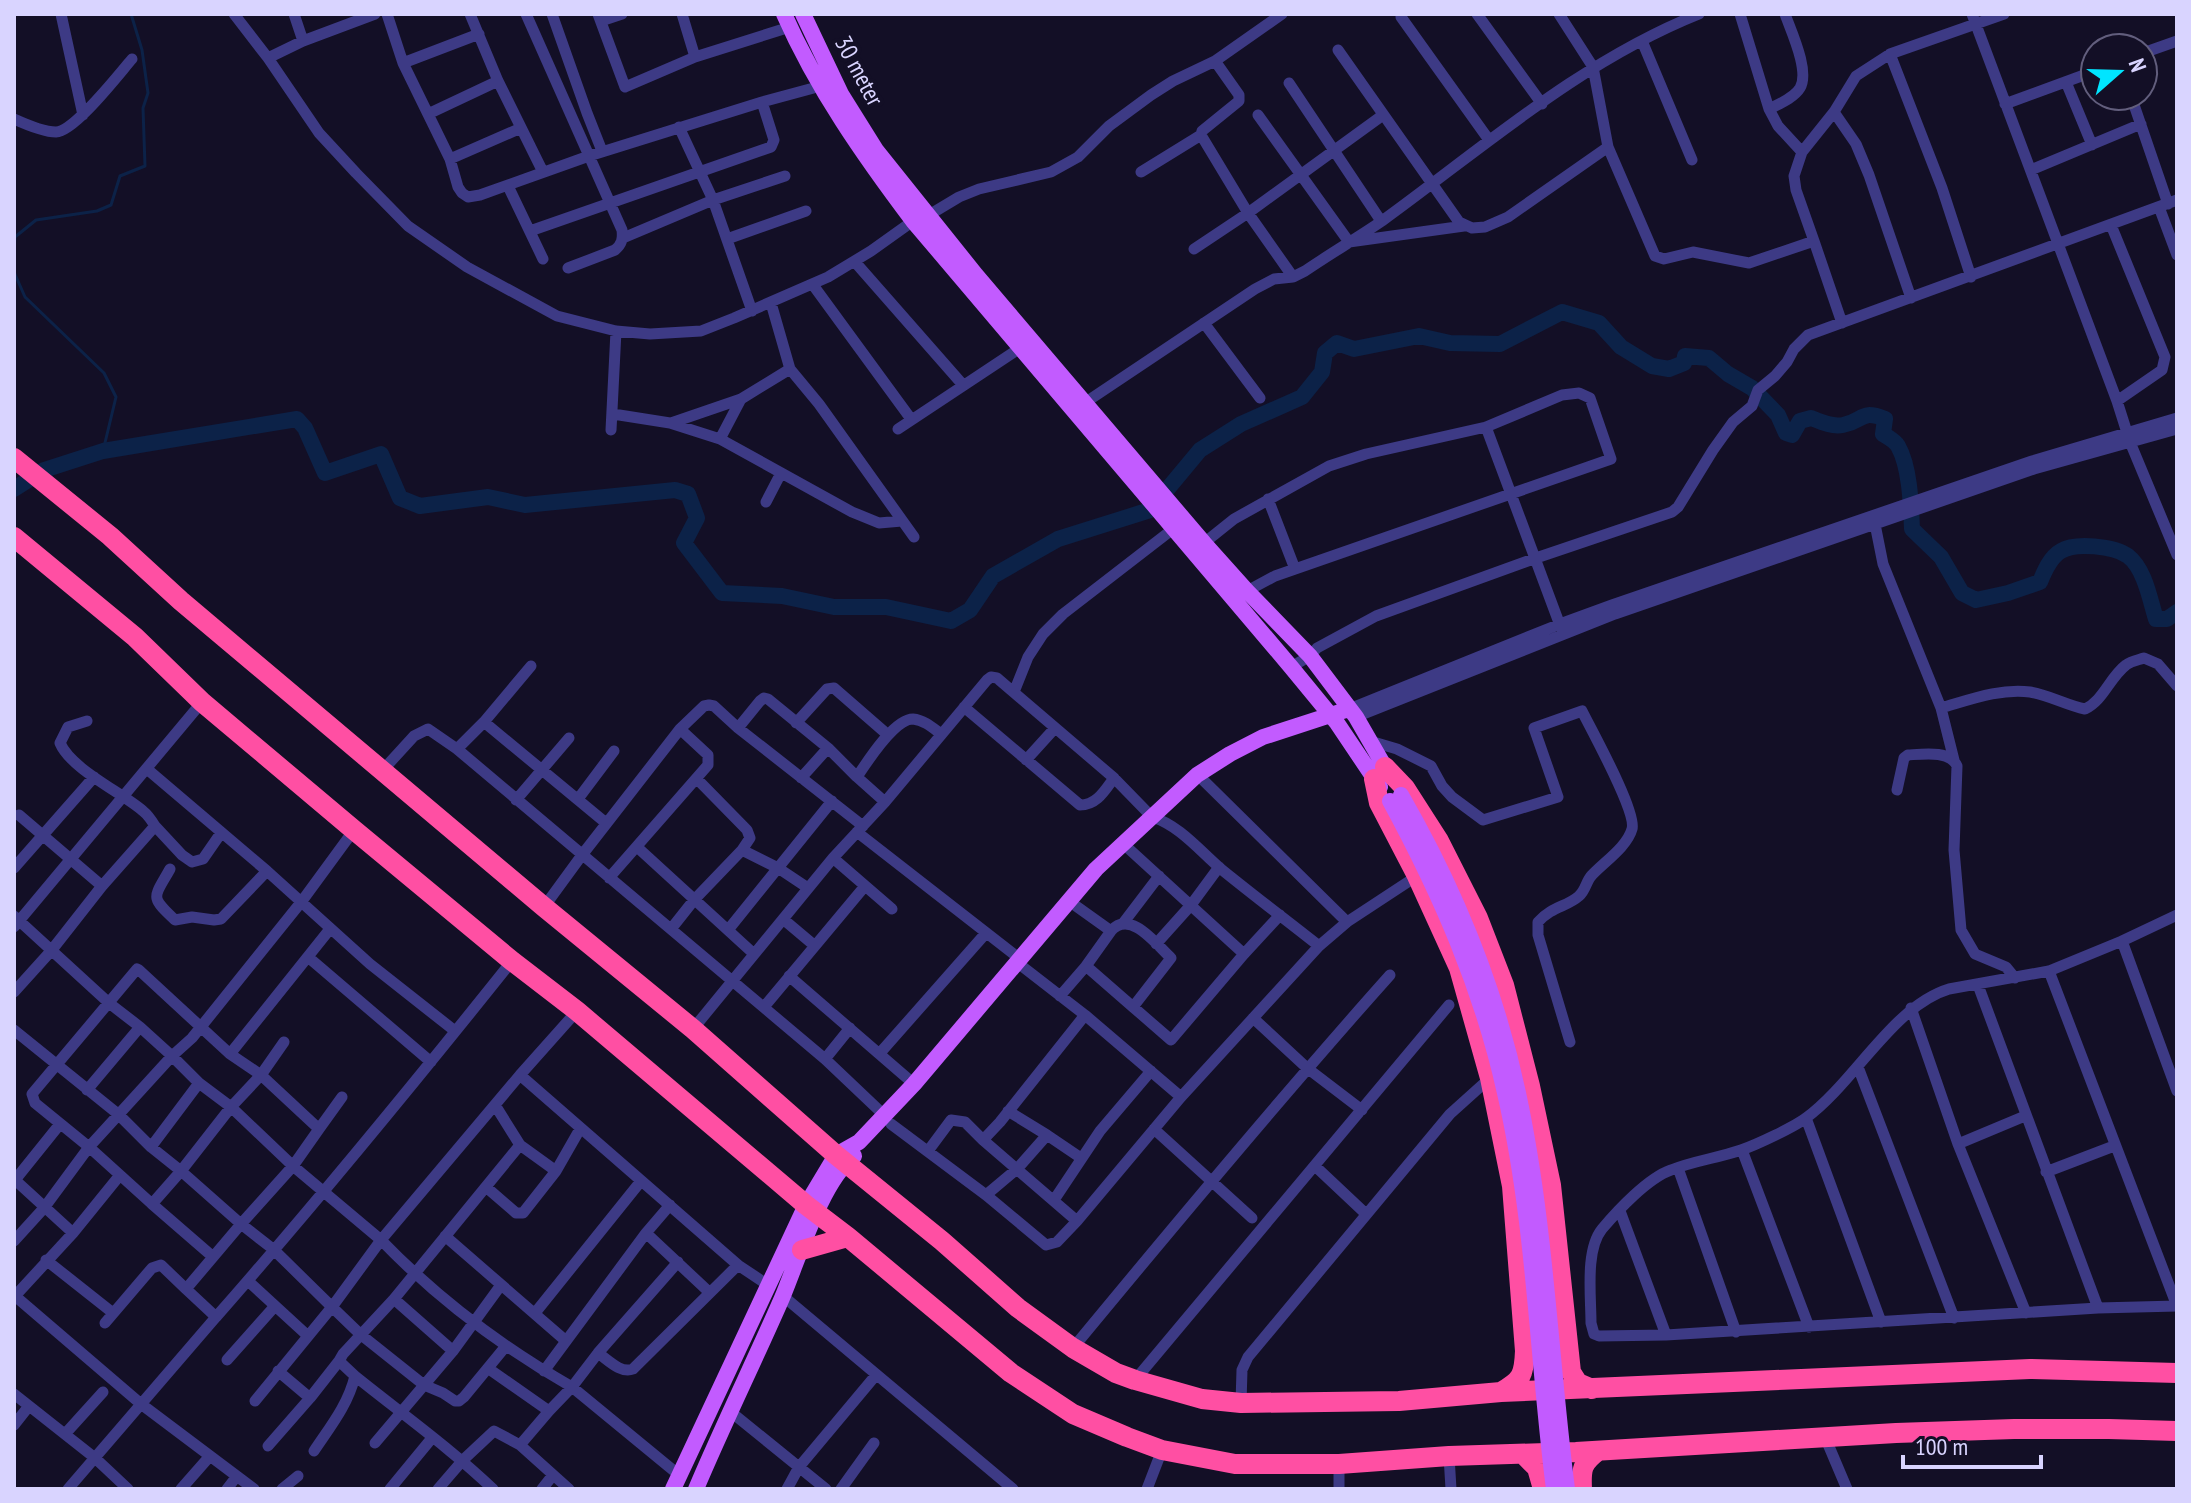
<svg xmlns="http://www.w3.org/2000/svg" width="2191" height="1503" viewBox="0 0 2191 1503" font-family="'PT Sans Narrow',sans-serif">
<style>
.lines{fill:none;stroke-linecap:round;stroke-linejoin:round}
.stream{stroke:#0c2248;stroke-width:3}
.river{stroke:#0c2248;stroke-width:16}
.street{stroke:#3d3a85;stroke-width:11}
.primary{stroke:#c25bff;stroke-width:16}
.highway{stroke:#ff4fa3;stroke-width:20}
.primary-bridge{stroke:#c25bff;stroke-width:16}
.labels{text-anchor:middle;stroke-width:8;stroke-linejoin:round;paint-order:stroke}
.street-label{font-size:24px;fill:#d9d4ff;stroke:#130f26}
</style>
<rect width="100%" height="100%" fill="#130f26"/>
<g class="lines">
<path class="stream" d="M14,250L15,237L36,220L97,211L111,205L120,176L145,166L143,108L148,93L142,50L131,14
M14,272L25,297L104,373L116,397L103,451"/>
<path class="river" d="M14,489L44,470L103,451L297,419L305,428L325,473L381,454L400,498L420,506L488,497L525,505L675,490L688,494L697,518L684,543L722,593L782,596L834,607H886L951,621L970,610L993,576L1058,539L1150,510L1200,450L1241,424L1302,397L1322,372L1325,353L1337,343L1354,349L1419,336L1450,343L1500,344L1562,312L1599,323L1621,347L1652,366L1669,369L1684,363L1685,356L1709,358L1728,374L1752,388L1778,415L1786,433L1792,435L1800,421L1811,418C1821,422 1832,427 1843,425C1864,421 1860,409 1885,419L1883,434C1889,438 1895,441 1898,446C1910,467 1911,505 1912,529L1941,557L1962,593L1976,600L2008,593L2040,582C2044,572 2050,557 2061,551C2075,542 2114,546 2128,556C2145,569 2150,600 2156,619H2167L2177,612"/>
<path class="street" d="M61,14L83,115
M234,14L268,58L319,133L356,173L408,226L467,267L557,316L616,331L650,334L701,331L734,318L828,277L871,251L913,221L929,215L959,197L979,189L1051,172L1078,157L1109,126L1151,95L1173,81L1215,61L1282,14
M294,14L303,41
M387,14L403,63L450,159L458,187L462,193L468,197L480,195L589,156L762,102L821,86
M470,14L498,81L543,172
M526,14L622,230C623,239 622,244 615,250L568,268
M552,14L587,113L602,151
M598,14L625,87L695,57L790,27
M682,14L695,57
M1477,14L1542,104
M1559,14L1593,67L1608,147L1655,256L1664,259L1693,252L1749,263L1814,241L1842,323
M1740,14L1769,109L1778,126L1802,152
M1972,14L2117,401L2130,442L2177,555
M1401,17L1489,140
M601,21L622,14
M1642,41L1692,160
M1338,50L1459,222L1472,228L1485,227L1508,217L1608,147
M2143,53L2177,41
M1890,54L2004,14
M268,58L303,41L375,14
M1215,61L1239,95V101L1202,131L1201,135L1248,213L1293,277
M403,63L479,34
M2066,82L2092,145
M1289,83L1381,221
M2131,96L2168,204
M2005,104L2095,71
M1769,109C1779,104 1794,98 1800,88C1810,71 1791,31 1785,14
M1834,112L1856,144L1869,175L1911,298
M428,114L498,81
M1258,115L1349,242L1464,226
M14,119C25,124 43,132 56,132C75,131 118,75 132,59
M679,127L713,200L752,311
M450,159L521,128
M2031,170L2141,124
M1141,172L1201,135
M508,186L543,259
M2159,207L2177,255
M2111,225L2165,357L2162,370L2117,401
M530,231L771,147L774,140L762,102
M623,238L713,200L785,176
M727,239L806,211
M1814,241L1796,190L1794,176L1802,152L1834,112L1856,76L1890,54L1942,188L1971,277
M1194,249L1248,213L1383,115
M855,262L963,385
M813,285L911,419
M1204,323L1260,398
M790,369L819,404L914,537
M1086,402L1255,289L1274,279L1293,277L1305,271C1330,254 1357,238 1382,221C1484,147 1581,61 1699,14
M613,414L670,423L720,439L852,512L879,523L902,521
M671,423L741,399
M1486,427L1561,628
M898,429L1020,348
M611,430L616,331
M720,439L741,399L790,369L771,303
M1268,499L1295,569
M766,502L781,473
M1875,524L1883,564L1941,708L1954,760
M1204,543L1234,519L1329,466L1366,454L1486,427L1562,395L1579,393L1590,398L1611,459L1275,576L1247,591
M1291,667L1310,656L1317,648L1376,616L1536,558L1672,512L1678,507L1713,450L1733,422L1752,406L1758,390L1775,376L1787,362L1794,349L1808,335L2177,200
M1014,692L1028,657L1043,634L1063,614L1173,529
M964,707L1080,805C1097,805 1105,790 1114,778
M1941,708C1969,700 2000,688 2030,692C2049,695 2066,705 2085,709C2103,701 2110,677 2126,665C2131,661 2138,660 2144,658L2158,664L2177,686
M1349,709L1560,624L1612,605L2032,461L2177,418
M1356,717L1615,614L2034,469L2177,429
M484,722L531,666
M796,723L827,689L834,688L888,735
M738,728L760,701L764,698L768,699L828,748L857,777L885,802
M1370,741L1397,749L1431,766L1442,786L1452,797L1483,820L1558,797L1534,728L1582,711C1592,731 1637,812 1632,829C1627,847 1604,862 1592,875C1586,881 1586,890 1579,896C1567,907 1552,906 1538,922V935L1570,1042
M457,749L484,722L606,823
M1026,760L1055,728
M147,769L267,871L370,964L455,1031
M382,771L414,736L428,729L457,749L825,1059L884,1115
M857,777C867,762 894,719 913,719C924,720 933,728 941,734
M801,778L828,748
M1203,780L1347,922
M1897,790L1904,758L1908,755C1923,754 1950,750 1957,766L1954,850L1961,930L1975,954L2006,967L2015,978
M578,799L614,751
M516,800L569,738
M19,815L102,886
M155,826L182,855L192,862L203,859L221,833
M857,832L1020,959
M637,847L754,954
M1129,849L1244,954L1171,1040L1133,1007
M742,850L778,868L808,888
M833,858L892,909
M14,868L94,777
M170,869C154,898 149,896 175,920L192,917L214,920L221,919L267,871
M609,878L708,765V755L680,729
M1076,906L1111,931C1130,909 1156,944 1171,958L1133,1007L1086,966L1111,931
M544,907L582,855L680,729L704,706L709,705L714,706L738,728L863,826
M2177,915L2122,941L2049,971L1949,989C1893,1006 1855,1082 1806,1118C1794,1127 1756,1145 1741,1150C1718,1158 1693,1161 1671,1170C1648,1178 1618,1210 1602,1229C1585,1250 1591,1296 1591,1323L1594,1334L1599,1336L1666,1335L2098,1308L2177,1306
M14,916L109,1003L140,1027L172,1056L199,1083L231,1107L293,1166L381,1240L332,1307L360,1334L424,1385L443,1393L455,1401H459L464,1397L506,1346
M783,919L815,946
M1124,922L1159,876
M14,927L202,702
M671,929L694,900L742,850L750,838L747,830L697,779
M728,930L832,801
M2122,941L2177,1091
M1156,944L1191,905L1219,867
M1244,954L1280,915
M308,957L431,1062
M1023,967L1085,1015L1181,1097
M2049,971L2177,1306
M789,976L914,1084
M1978,985L2098,1308
M14,992L51,951L102,886L155,826C152,821 148,815 143,811C121,792 71,769 60,743L68,727L87,721
M1060,996L1086,966
M764,1007L865,886
M1911,1008L1958,1144L2026,1313
M1253,1018L1307,1068L1362,1110
M693,1029L833,858L885,802L987,680L991,677L997,678L1114,778L1152,817C1179,825 1200,851 1221,869C1253,895 1286,920 1319,946
M14,1030L118,1114L151,1147L181,1171L231,1107L261,1075L284,1042
M880,1053L986,933
M230,1054L330,929
M825,1059L850,1028
M1858,1067L1954,1318
M520,1075L577,1011
M87,1090L140,1027
M495,1105L520,1145L556,1171
M1806,1118L1881,1322
M891,1124L986,1195L1046,1245L1057,1242L1077,1221L1181,1097L1319,946L1347,922L1417,876
M319,1129L342,1097
M1154,1129L1252,1218
M1047,1135L1081,1158
M983,1140L1000,1122L1085,1015
M1958,1144L2025,1116
M151,1147L199,1083
M1742,1150L1809,1327
M928,1151L951,1120L965,1122L983,1140L1077,1221
M1315,1166L1366,1214
M1678,1168L1736,1332
M2046,1172L2114,1146
M120,1175L73,1233L15,1296L141,1404L254,1489
M14,1179L73,1233
M15,1180L60,1124
M486,1187L516,1213H523L556,1171L580,1129
M986,1195L1017,1169L1047,1135L1008,1111
M1054,1200L1100,1131L1151,1071
M1620,1211L1666,1335
M646,1233L709,1292
M445,1236L566,1341
M14,1241L44,1208L89,1147L152,1204
M212,1256L152,1204L181,1171L241,1224L293,1166L319,1129L261,1075L230,1054L139,970L137,969L32,1094L35,1103L89,1147L172,1056L192,1038L302,901L354,830
M46,1260L113,1313
M738,1265L520,1075L381,1240C437,1298 502,1347 572,1387L598,1353C608,1360 621,1374 633,1369L738,1265L768,1285
M248,1281L308,1336
M783,1296L1013,1489
M394,1299L453,1351
M535,1313L641,1181
M105,1323L152,1268L161,1265L186,1289
M1073,1348C1177,1222 1281,1097 1390,975
M598,1353L678,1262
M227,1360L275,1306
M489,1369L549,1411L572,1387L679,1475
M278,1371L310,1398L339,1361
M544,1371L646,1233L670,1205
M355,1376C401,1413 450,1448 493,1489
M1135,1380L1449,1005
M14,1394L95,1458L128,1489
M255,1401L332,1307L273,1249L241,1224L186,1289L216,1317C318,1201 416,1081 512,961
M1241,1403L1242,1370L1248,1357L1450,1114L1490,1078
M549,1411L520,1445L569,1489
M731,1412L826,1489
M14,1425L29,1406
M65,1434L103,1392
M1825,1437L1847,1489
M375,1443L453,1351L501,1285
M268,1446L310,1398
M314,1451C330,1427 348,1405 355,1376L339,1361L343,1354L394,1299L520,1145
M1449,1456L1451,1489
M68,1489L216,1317
M181,1489L210,1456
M227,1489L237,1476
M282,1489L298,1476
M390,1489L432,1438
M438,1489L463,1460L494,1431L520,1445
M542,1489L553,1475
M787,1489L799,1467L876,1375
M841,1489L874,1443
M1147,1489L1162,1450
M1339,1489V1464"/>
<path class="primary" d="M784,14C817,89 864,156 913,221L1291,667L1337,723L1380,787
M803,14L841,94L876,150L976,275L1204,543L1247,591L1310,656L1356,717L1390,776
M673,1489L806,1205L836,1155L859,1142L914,1084L1096,869L1197,775L1230,754L1263,737L1349,709
M696,1489C723,1425 754,1362 782,1298C799,1258 821,1182 854,1156"/>
<path class="highway" d="M14,458L110,536L181,601L544,907L693,1029L836,1155L942,1241L1018,1308L1073,1348L1116,1373L1135,1380L1202,1399L1241,1403L1399,1401L1501,1392L2030,1369L2177,1373
M14,537L135,637L202,702L354,830L512,961L577,1011L806,1205L848,1237L1011,1373L1073,1414L1127,1437L1162,1450L1235,1464H1339L1449,1456L1576,1452L1896,1433L2014,1429H2109L2177,1431
M1385,767L1405,788L1439,841L1478,918L1504,985L1530,1086L1551,1185L1571,1372L1578,1383L1592,1389
M1374,779L1379,803L1417,876L1459,968L1490,1078L1512,1186L1525,1351C1524,1375 1522,1380 1501,1392
M802,1250L848,1237
M1523,1454L1537,1468L1543,1489
M1582,1489C1581,1469 1582,1463 1598,1451"/>
<path class="primary-bridge" d="M1401,795C1454,887 1496,989 1518,1093C1546,1223 1550,1357 1567,1489
M1390,801C1441,895 1482,989 1505,1093C1535,1223 1537,1357 1554,1489"/>
</g>
<g class="labels">
<g class="street-label">
<text transform="translate(859 71) rotate(62)" y="8">30 meter</text>
</g>
</g>
<rect width="2191" height="1503" fill="none" stroke="#d9d4ff" stroke-width="32"/>
<g transform="translate(2119 72) rotate(70)"><circle r="38" fill="#130f26" stroke="#625e7d" stroke-width="2"/>
<path d="M0-6L14 30L0 20L-14 30Z" fill="#00e5ff"/>
<text y="-12" font-size="22" font-weight="bold" text-anchor="middle" fill="#d9d4ff">N</text>
</g>
<path d="M1903 1455v12h138v-12" fill="none" stroke="#d9d4ff" stroke-width="4"/>
<text x="1915" y="1455" font-size="24" fill="#d9d4ff" stroke="#130f26" stroke-width="6" paint-order="stroke">100 m</text>
</svg>
